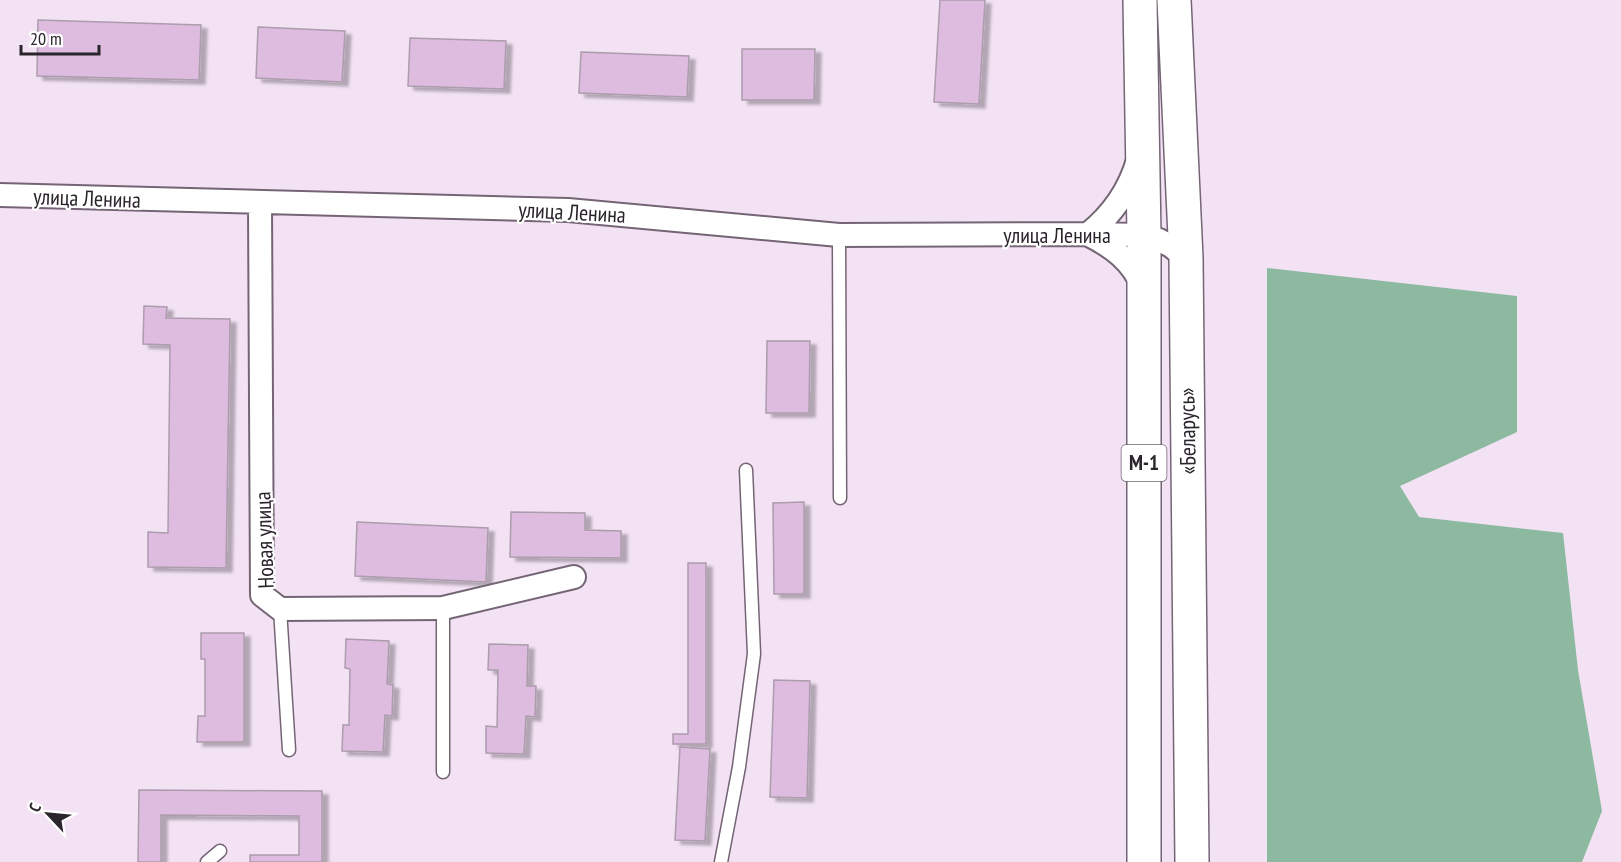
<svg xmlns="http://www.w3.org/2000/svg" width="1621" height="862" viewBox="0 0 1621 862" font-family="'PT Sans Narrow',sans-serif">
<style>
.forest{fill:#8cb99f}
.building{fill:#ddbcdf;stroke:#ac9cad;stroke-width:1.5;filter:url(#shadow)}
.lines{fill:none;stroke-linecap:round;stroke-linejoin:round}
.service-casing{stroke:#746575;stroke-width:15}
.minor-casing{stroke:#746575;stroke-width:26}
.trunk-casing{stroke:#746575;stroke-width:36}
.service{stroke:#fff;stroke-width:12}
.minor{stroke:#fff;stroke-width:22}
.trunk{stroke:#fff;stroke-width:33}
.labels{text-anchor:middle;stroke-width:4.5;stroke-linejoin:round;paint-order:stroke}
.shield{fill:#fff;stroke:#6a666b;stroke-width:1.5}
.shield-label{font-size:21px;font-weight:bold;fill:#2a242b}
.street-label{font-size:22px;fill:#2a242b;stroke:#fff}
</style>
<defs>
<filter id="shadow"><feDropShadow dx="6" dy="4" stdDeviation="1.5" flood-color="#0004"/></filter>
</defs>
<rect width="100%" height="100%" fill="#f3e2f4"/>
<path class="forest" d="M1267,268L1517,296V432L1400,486L1419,517L1563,533L1578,670L1602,811L1582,862H1267Z"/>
<path class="building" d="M940,0H985L979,104L934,102Z
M38,20L201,25L199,80L37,76Z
M258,27L345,31L342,82L256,78Z
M410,38L506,41L504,89L408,86Z
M742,49H815L814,100H742Z
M581,52L689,56L687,97L579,93Z
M144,306L167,307L166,318L230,319L226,568L148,567V532L168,533L170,345L143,344Z
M767,341H810L809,413H766Z
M804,502V594H774L773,503Z
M511,512L585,513V530L621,531V558L510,557Z
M357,522L488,528L486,582L355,576Z
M688,563H706V744H673V734H688Z
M201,633H244V742H197L198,716H205V659H201Z
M346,639L389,641L387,684L393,685L392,716L385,715L383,752L342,751L343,725H349L350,669L345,668Z
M489,644L528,645L527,686H536L535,717L526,716L524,754L486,753V726L497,727L498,670H488Z
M774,680L810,681L807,798L770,797Z
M680,747L710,749L705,841L675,840Z
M139,790L322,791V862H250V855H299V816L161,815V862H138Z"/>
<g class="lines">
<g class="service-casing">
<path id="service" d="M839,235L840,498
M280,609L289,750
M443,772V608
M207,862L220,851
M721,862L739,767L754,654L746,470"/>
</g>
<g class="minor-casing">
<path id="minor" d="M0,195L568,210L839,235L1088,234L1144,235L1159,240L1171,246L1186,258
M260,203L262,595L280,609L443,608L574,577
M1088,234C1113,214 1129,191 1138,160
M1089,235C1113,247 1133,262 1143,288"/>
</g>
<g class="trunk-casing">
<path id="trunk" d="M1140,0L1144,235V862
M1174,0L1186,258L1192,862"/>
</g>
<use href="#service" class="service"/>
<use href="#minor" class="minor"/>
<use href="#trunk" class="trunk"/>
</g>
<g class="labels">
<rect class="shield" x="1121.5" y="445" width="45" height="36" rx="4.5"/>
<g class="shield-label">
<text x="1144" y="470">М-1</text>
</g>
<g class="street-label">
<text transform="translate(87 198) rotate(2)" y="8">улица Ленина</text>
<text transform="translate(572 212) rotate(3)" y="8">улица Ленина</text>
<text x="1057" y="243">улица Ленина</text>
<text transform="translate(1187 431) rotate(-91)" y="8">«Беларусь»</text>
<text transform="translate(264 540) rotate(-92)" y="8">Новая улица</text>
</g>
</g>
<g transform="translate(48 814) rotate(296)" stroke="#ffffff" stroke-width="4.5" paint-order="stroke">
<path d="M0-4.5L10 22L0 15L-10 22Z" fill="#2a242b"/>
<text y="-9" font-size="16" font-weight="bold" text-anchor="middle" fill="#2a242b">С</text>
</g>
<path d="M21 45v9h78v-9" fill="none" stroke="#2a242b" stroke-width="3"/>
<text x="30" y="45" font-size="18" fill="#2a242b" stroke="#ffffff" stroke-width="4.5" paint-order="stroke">20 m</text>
</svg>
